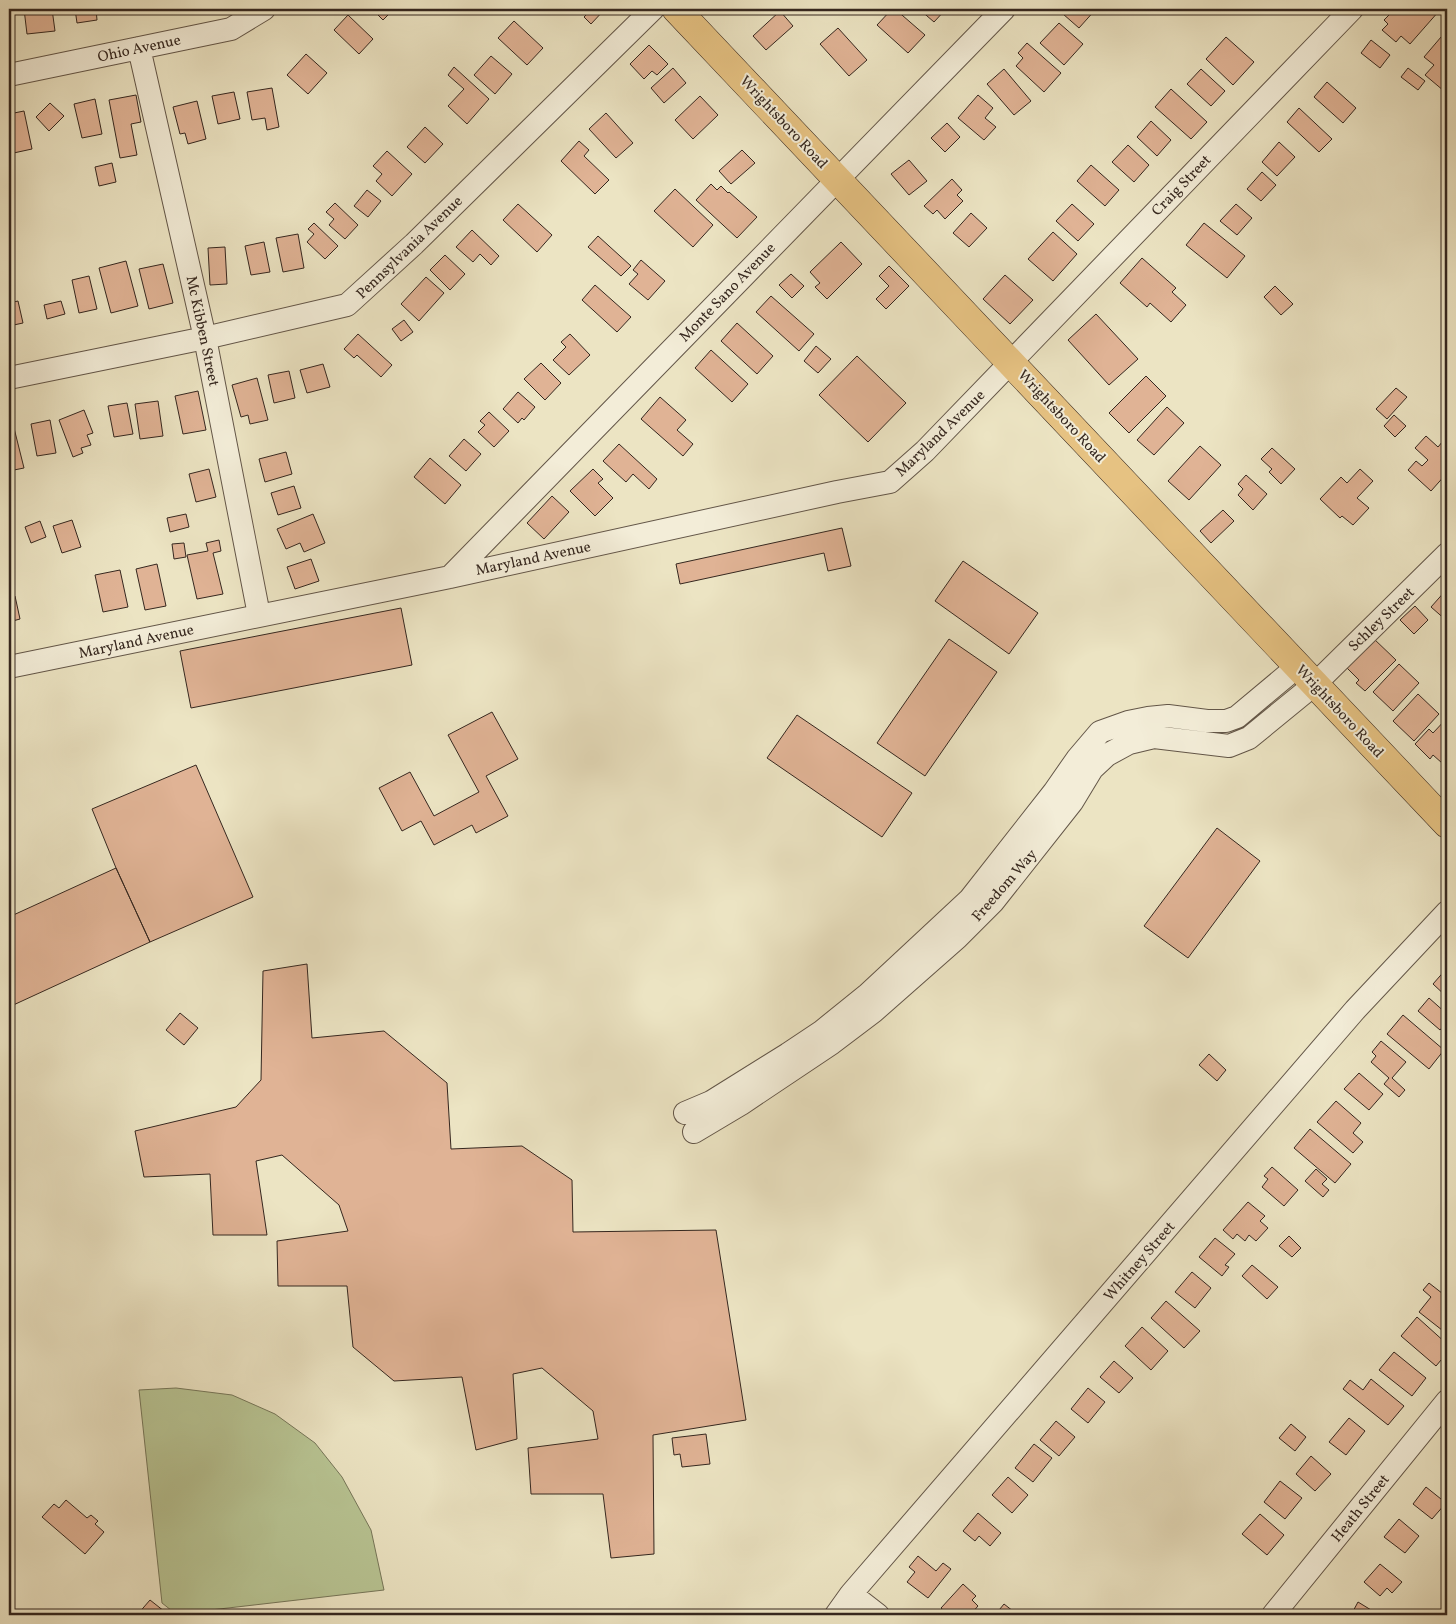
<svg xmlns="http://www.w3.org/2000/svg" width="1456" height="1624" viewBox="0 0 1456 1624" font-family="Vollkorn,serif">
<style>
.green{fill:#b8c493;stroke:#767659}
.building{fill:#e0b395;stroke:#35271f}
.lines{fill:none;stroke-linecap:round;stroke-linejoin:round}
.minor-casing{stroke:#635648;stroke-width:24}
.major-casing{stroke:#35271f;stroke-width:29}
.minor{stroke:#f3edd8;stroke-width:22}
.major{stroke:#e6c282;stroke-width:28}
.labels{text-anchor:middle;stroke-width:4;stroke-linejoin:round;paint-order:stroke}
.street-label{font-size:15px;fill:#35271f;stroke:#f3edd8}
</style>
<rect width="100%" height="100%" fill="#ece4c3"/>
<filter id="stains"><feTurbulence type="fractalNoise" baseFrequency=".004" numOctaves="4"/><feColorMatrix values="0 0 0 0 .2 0 0 0 0 .09 0 0 0 0 .02 0 0 0 .5 -.17"/></filter>
<radialGradient id="worn" r=".72"><stop offset=".6" stop-color="#630" stop-opacity="0"/><stop offset="1" stop-color="#630" stop-opacity=".3"/></radialGradient>
<path class="green" d="M176,1388L232,1395L275,1414L315,1443L342,1477L371,1530L384,1590L176,1614L162,1603L139,1390Z"/>
<path class="building" d="M24,9H52L55,31L27,34Z
M75,9H96L97,20L77,23Z
M372,9H384L389,14L383,20Z
M583,9H605L591,24L584,17L588,13Z
M892,9H895L925,35L908,53L877,25Z
M919,9H946L934,22Z
M1068,9H1096L1079,28L1063,14Z
M1395,9H1436L1439,11L1410,44L1401,36L1396,42L1382,30L1388,24L1384,20Z
M780,11L793,26L766,50L753,36Z
M348,15L373,39L359,54L334,30Z
M514,21L543,48L527,65L498,38Z
M1059,23L1083,44L1064,65L1040,43Z
M838,28L867,60L849,76L820,44Z
M1447,30V87L1444,91L1425,75L1434,65L1424,57Z
M1226,37L1254,62L1233,85L1206,59Z
M1371,40L1390,55L1380,68L1361,53Z
M1027,43L1061,73L1044,92L1016,66L1023,58L1018,53Z
M649,45L668,64L657,75L652,71L644,79L630,64Z
M306,54L327,73L308,94L287,75Z
M491,56L512,74L495,94L474,75Z
M454,67L489,99L467,124L448,106L464,89L448,75Z
M673,68L686,83L664,103L651,88Z
M1408,68L1425,81L1418,90L1401,77Z
M1004,69L1031,101L1014,115L987,84Z
M1201,69L1225,91L1211,106L1187,84Z
M1327,82L1356,108L1343,123L1314,97Z
M272,88L279,127L267,130L265,118L252,120L247,92Z
M1171,89L1207,122L1191,139L1155,107Z
M234,92L240,119L218,124L212,96Z
M136,95L141,122L131,124L137,155L120,158L109,100Z
M978,95L993,108L985,118L996,127L984,140L958,118Z
M700,96L718,115L693,139L675,120Z
M95,99L102,134L82,138L74,104Z
M197,101L206,139L188,144L185,133L180,134L173,107Z
M50,103L64,116L49,131L36,117Z
M1299,108L1332,139L1319,152L1287,122Z
M24,111L32,149L9,154V114Z
M606,113L633,143L616,158L589,129Z
M1151,121L1171,140L1157,156L1137,137Z
M947,123L960,137L945,152L931,138Z
M425,127L443,144L425,163L407,147Z
M579,141L589,150L584,156L609,180L595,194L561,161Z
M1279,142L1295,157L1277,176L1262,162Z
M1128,145L1149,165L1134,182L1112,162Z
M742,150L755,163L731,184L719,171Z
M387,151L412,174L392,196L376,181L382,174L373,166Z
M909,160L927,181L909,195L891,174Z
M112,163L116,182L99,186L95,167Z
M1091,165L1119,190L1105,206L1077,181Z
M1262,172L1276,185L1261,201L1247,189Z
M952,179L962,190L957,195L963,201L945,219L937,210L933,214L924,206Z
M711,184L717,190L721,186L728,193L729,192L757,217L737,238L696,200Z
M675,189L713,225L693,247L654,211Z
M367,190L381,201L368,217L354,206Z
M335,203L358,225L345,239L329,225L334,219L326,212Z
M518,204L552,235L537,252L503,220Z
M1072,204L1094,224L1078,241L1056,221Z
M1236,204L1252,218L1237,235L1220,221Z
M971,213L987,228L969,247L953,233Z
M314,223L338,246L325,259L307,242L314,234L308,229Z
M1204,223L1245,256L1227,278L1186,245Z
M472,230L499,256L491,265L480,254L473,262L456,247Z
M1053,232L1077,254L1053,281L1028,259Z
M298,234L304,268L283,272L276,238Z
M598,236L631,266L621,276L588,247Z
M264,242L270,272L251,275L245,246Z
M841,242L862,264L827,299L815,287L820,283L810,272Z
M225,247L227,284L210,285L208,248Z
M445,255L465,274L450,290L430,270Z
M1142,258L1176,288L1172,292L1186,305L1171,322L1150,303L1147,307L1120,283Z
M641,260L665,281L648,300L629,284L638,274L633,270Z
M126,261L138,306L111,313L99,268Z
M163,264L173,303L149,309L139,269Z
M889,266L909,286L886,309L876,299L889,286L879,276Z
M791,274L804,286L792,298L779,285Z
M1005,275L1033,300L1010,324L983,299Z
M89,276L97,309L79,313L72,280Z
M426,277L444,293L419,321L401,304Z
M595,285L631,317L617,332L582,300Z
M1275,286L1293,304L1281,315L1264,297Z
M771,296L814,334L799,351L756,312Z
M18,301L23,323L9,326V303Z
M61,301L65,314L47,319L44,305Z
M1096,314L1138,359L1109,385L1068,340Z
M404,320L413,332L401,341L392,329Z
M737,323L773,356L757,374L721,341Z
M358,334L392,365L381,377L357,355L354,358L344,349Z
M570,334L590,355L569,375L553,360L566,347L561,342Z
M816,346L831,359L818,373L804,361Z
M711,350L748,384L732,402L695,368Z
M857,356L906,403L868,442L819,395Z
M541,363L561,383L545,400L524,379Z
M323,364L330,387L307,393L300,370Z
M289,371L295,398L274,403L268,375Z
M1146,376L1166,396L1129,433L1109,413Z
M257,378L268,420L250,424L248,415L241,417L232,385Z
M1396,388L1407,397L1387,419L1376,409Z
M198,391L206,430L183,434L175,396Z
M518,392L535,407L524,420L522,418L518,423L503,409Z
M660,397L686,420L677,430L693,444L683,456L641,419Z
M158,401L163,436L140,439L135,404Z
M127,403L133,434L114,437L108,406Z
M1167,407L1184,423L1154,455L1137,440Z
M84,410L93,433L87,435L91,445L81,448L83,453L73,457L59,420Z
M489,412L509,431L494,447L478,432L485,425L480,421Z
M1394,415L1406,426L1395,437L1384,426Z
M50,420L56,453L37,456L31,424Z
M14,428L24,468L9,471V429Z
M1426,436L1438,447L1443,441L1447,444V473L1431,491L1408,470L1416,461L1422,466L1428,460L1415,448Z
M464,439L481,454L466,471L449,456Z
M619,444L657,479L649,489L633,474L626,482L603,461Z
M1200,446L1221,465L1189,500L1168,481Z
M1272,448L1295,469L1281,484L1269,472L1272,469L1261,459Z
M286,452L292,474L265,482L259,459Z
M430,458L461,485L445,504L414,477Z
M209,469L216,497L196,502L189,474Z
M593,469L603,479L598,483L613,498L595,516L570,491Z
M1360,469L1373,481L1357,498L1369,508L1353,525L1342,516L1340,518L1320,499L1341,477L1347,483Z
M1246,475L1267,494L1253,510L1238,495L1243,489L1238,484Z
M294,486L301,508L278,515L271,493Z
M552,496L569,512L544,539L527,523Z
M1223,510L1234,521L1211,543L1200,531Z
M186,514L189,527L170,532L167,518Z
M313,514L325,543L304,552L300,543L286,549L277,529Z
M72,520L81,547L62,553L53,526Z
M40,521L46,537L31,543L25,527Z
M842,528L851,566L828,571L824,553L680,584L676,564Z
M219,540L221,551L213,553L223,594L197,599L187,555L208,551L206,543Z
M184,543L186,557L174,559L172,544Z
M311,559L319,581L295,589L287,567Z
M963,561L1038,613L1009,654L935,601Z
M157,564L166,606L145,610L136,569Z
M120,570L128,607L103,612L95,575Z
M1447,589V621L1431,607Z
M15,596L20,619L9,622V597Z
M1415,606L1428,620L1414,634L1400,620Z
M401,608L412,665L191,708L180,651Z
M1373,638L1396,660L1365,691L1356,683L1359,680L1345,666Z
M949,639L997,672L925,776L877,743Z
M1399,664L1419,683L1393,711L1373,692Z
M1418,694L1439,714L1414,741L1393,721Z
M492,712L518,759L486,776L508,816L476,833L472,825L434,845L421,821L402,831L379,788L410,772L434,816L479,792L448,735Z
M797,715L912,793L882,837L767,758Z
M1447,718V758L1442,763L1433,755L1430,759L1415,744L1429,729L1433,733Z
M196,765L253,897L150,942L116,868L92,809Z
M1217,828L1260,861L1188,958L1144,926Z
M116,868L150,942L9,1007V917Z
M307,964L312,1038L384,1031L447,1083L451,1149L522,1146L572,1180L573,1232L716,1230L746,1420L653,1435L654,1554L611,1558L603,1494H531L528,1448L598,1439L593,1411L542,1368L513,1374L517,1439L476,1450L462,1377L394,1381L353,1347L347,1286H278L277,1241L348,1231L339,1205L282,1155L256,1161L267,1235H213L210,1174L144,1177L135,1131L236,1107L261,1080L263,971Z
M1447,968V997L1433,984Z
M1429,998L1447,1014V1022L1440,1030L1418,1011Z
M180,1013L198,1028L184,1045L166,1030Z
M1403,1015L1444,1050L1429,1069L1387,1034Z
M1381,1041L1406,1062L1392,1078L1405,1090L1399,1097L1384,1084L1389,1078L1371,1062L1376,1056L1372,1052Z
M1209,1054L1226,1070L1217,1081L1199,1065Z
M1359,1073L1383,1094L1369,1110L1344,1089Z
M1336,1101L1361,1123L1353,1133L1363,1142L1353,1153L1317,1122Z
M1310,1129L1351,1164L1335,1183L1294,1148Z
M1272,1167L1298,1190L1284,1206L1262,1187L1268,1179L1264,1176Z
M1316,1169L1327,1179L1322,1184L1329,1190L1323,1197L1305,1181Z
M1248,1202L1265,1216L1260,1221L1268,1228L1256,1241L1249,1235L1245,1241L1237,1234L1233,1239L1223,1230Z
M1289,1236L1301,1248L1292,1257L1279,1246Z
M1215,1238L1235,1254L1225,1265L1229,1267L1222,1276L1199,1257Z
M1252,1265L1278,1287L1267,1299L1242,1276Z
M1192,1272L1211,1288L1195,1308L1175,1292Z
M1429,1283L1447,1297V1334L1419,1312L1431,1297L1423,1290Z
M1166,1301L1200,1331L1184,1348L1151,1318Z
M1417,1317L1447,1344V1353L1436,1366L1401,1336Z
M1142,1327L1168,1351L1151,1370L1125,1346Z
M1394,1352L1426,1378L1412,1396L1379,1370Z
M1114,1361L1133,1378L1119,1393L1100,1377Z
M1371,1379L1404,1406L1388,1425L1343,1389L1350,1380L1363,1390Z
M1088,1388L1105,1402L1088,1423L1071,1409Z
M1349,1418L1365,1431L1346,1455L1329,1442Z
M1056,1421L1075,1437L1059,1456L1040,1440Z
M1291,1424L1306,1437L1295,1451L1279,1438Z
M706,1434L710,1464L682,1467L680,1454L674,1455L672,1438Z
M1034,1444L1052,1458L1033,1482L1015,1468Z
M1311,1456L1331,1474L1315,1491L1296,1474Z
M1008,1477L1028,1495L1012,1513L992,1495Z
M1280,1481L1302,1498L1285,1519L1264,1502Z
M1426,1487L1446,1503L1432,1519L1413,1504Z
M66,1500L87,1518L91,1515L98,1521L95,1524L104,1532L85,1554L42,1517L54,1504L59,1508Z
M978,1513L1001,1533L990,1546L979,1536L975,1541L963,1531Z
M1260,1514L1284,1535L1267,1555L1242,1534Z
M1399,1519L1419,1536L1405,1553L1384,1537Z
M918,1556L936,1571L943,1563L951,1569L928,1598L907,1582L915,1572L909,1567Z
M1380,1564L1402,1582L1392,1593L1387,1588L1380,1596L1364,1582Z
M963,1584L976,1596L972,1600L978,1606L970,1615H949L941,1608Z
M150,1600L169,1615H137Z
M1358,1602L1376,1613L1375,1615H1351Z
M1004,1604L1018,1615H995Z"/>
<g class="lines">
<g class="minor-casing">
<path id="minor" d="M139,48L205,338L259,615
M9,75L231,29L264,9
M9,378L205,338L347,305L414,244L653,9
M450,577L1004,9
M9,667L450,577L837,492L890,482L925,451L1352,9
M685,1113L711,1102L788,1054L821,1032L868,994L970,899L1054,792L1077,759L1100,732L1128,722L1148,718L1168,716L1207,721H1226L1237,717L1298,666
M694,1132L741,1104L832,1043L873,1012L957,938L993,902L1072,802L1092,769L1107,755L1129,743L1154,737L1229,746L1249,738L1315,684L1447,554
M851,1594L878,1615
M836,1615L851,1594L1355,1010L1447,912
M1273,1615L1447,1401"/>
</g>
<g class="major-casing">
<path id="major" d="M676,9L1447,824"/>
</g>
<use href="#minor" class="minor"/>
<use href="#major" class="major"/>
</g>
<g class="labels">
<g class="street-label">
<text transform="translate(139 48) rotate(-12)" y="5">Ohio Avenue</text>
<text transform="translate(784 122) rotate(47)" y="5">Wrightsboro Road</text>
<text transform="translate(1181 185) rotate(-46)" y="5">Craig Street</text>
<text transform="translate(409 247) rotate(-44)" y="5">Pennsylvania Avenue</text>
<text transform="translate(727 292) rotate(-46)" y="5">Monte Sano Avenue</text>
<text transform="translate(203 331) rotate(78)" y="5">Mc Kibben Street</text>
<text transform="translate(1062 416) rotate(47)" y="5">Wrightsboro Road</text>
<text transform="translate(940 433) rotate(-44)" y="5">Maryland Avenue</text>
<text transform="translate(533 558) rotate(-12)" y="5">Maryland Avenue</text>
<text transform="translate(1381 619) rotate(-44)" y="5">Schley Street</text>
<text transform="translate(136 641) rotate(-12)" y="5">Maryland Avenue</text>
<text transform="translate(1340 711) rotate(47)" y="5">Wrightsboro Road</text>
<text transform="translate(1004 885) rotate(-49)" y="5">Freedom Way</text>
<text transform="translate(1139 1261) rotate(-49)" y="5">Whitney Street</text>
<text transform="translate(1360 1508) rotate(-51)" y="5">Heath Street</text>
</g>
</g>
<rect width="1456" height="1624" fill="none" stroke="#ece4c3" stroke-width="30"/>
<rect x="10" y="10" width="1436" height="1604" fill="none" stroke="#35271f" stroke-width="2.5"/>
<rect x="15" y="15" width="1426" height="1594" fill="none" stroke="#35271f"/>
<rect width="100%" height="100%" filter="url(#stains)"/>
<rect width="100%" height="100%" fill="url(#worn)"/>
</svg>
